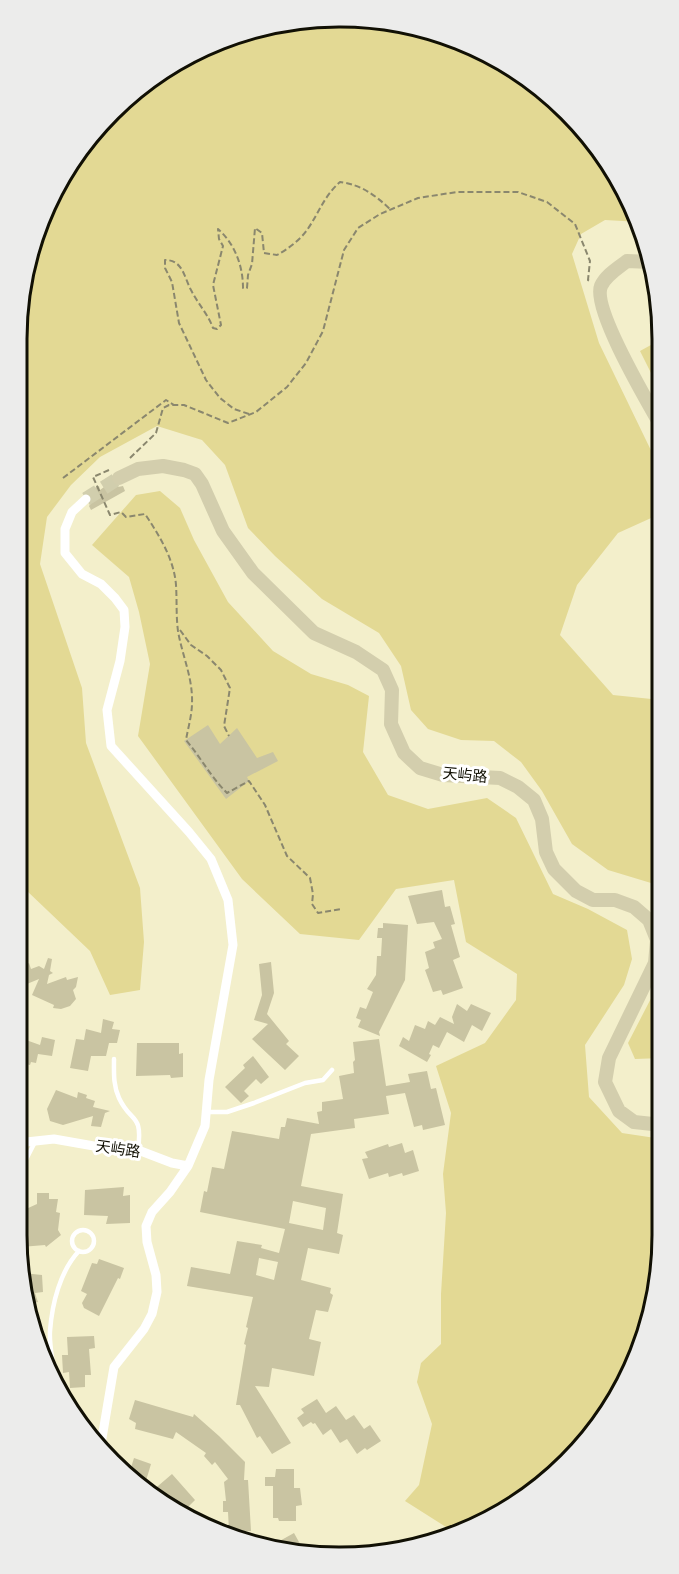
<svg xmlns="http://www.w3.org/2000/svg" width="679" height="1574" viewBox="0 0 679 1574" font-family="'Archivo Narrow','Noto Sans SC',sans-serif">
<style>
.green{fill:#e3d994}
.building{fill:#c9c4a2;fill-rule:evenodd}
.lines{fill:none;stroke-linecap:round;stroke-linejoin:round}
.secondary-tunnel{stroke:#d1cead;stroke-width:14;stroke-dasharray:14 7;stroke-linecap:butt}
.path{stroke:#8a876e;stroke-width:2;stroke-dasharray:6 3;stroke-linecap:butt}
.lane{stroke:#fff;stroke-width:4.5}
.street{stroke:#fff;stroke-width:9}
.secondary{stroke:#d3cead;stroke-width:14}
.labels{text-anchor:middle;stroke-width:6;stroke-linejoin:round;paint-order:stroke}
.street-label{font-size:15px;fill:#111004;stroke:#fff}
.rim{fill:none;stroke:#111004;stroke-width:3}
</style>
<rect width="100%" height="100%" fill="#f3efcb"/>
<path class="green" d="M319,17L444,34L536,83L596,143L638,216L640,222L605,220L581,234L572,254L599,343L660,469V514L618,533L577,585L560,635L613,695L661,700L662,905L651,883L608,870L572,844L542,791L521,762L494,741L461,740L428,729L411,710L401,666L379,633L322,599L275,556L248,528L225,465L202,440L157,426L100,457L71,485L47,517L40,564L82,688L86,743L140,888L144,942L140,990L110,995L90,951L26,890L17,889V339L34,235L97,126L197,50Z
M660,340V391L640,351Z
M160,491L180,508L194,540L228,602L273,651L311,674L348,685L369,696L363,752L388,795L428,809L487,798L516,818L553,894L588,909L627,930L632,959L624,985L585,1045L589,1097L622,1133L662,1139V1234L645,1339L583,1447L501,1514L450,1533L446,1527L405,1501L419,1485L432,1424L417,1382L421,1363L441,1344V1294L446,1213L443,1174L451,1113L436,1066L485,1043L516,1000L517,974L466,942L454,880L396,889L359,940L300,934L242,879L138,736L150,664L139,612L129,577L92,545L136,495Z
M662,977V1058L635,1059L628,1043Z"/>
<path class="building" d="M111,482L118,487L123,486L125,491L91,510L89,506L92,502V497L89,493H83L99,486L100,490Z
M208,725L220,744L237,728L257,758L273,752L278,761L247,777L249,781L226,799L184,741Z
M442,890L445,907L450,906L455,924L451,925L460,957L453,960L463,988L443,995L441,990L433,992L425,970L429,968L425,952L435,948L433,942L442,939L434,922L417,924L408,896Z
M383,923L408,925L405,980L379,1032L380,1036L358,1027L361,1020L356,1018L360,1007L366,1009L373,992L367,989L376,975L377,956H381L382,938H377L378,928H383Z
M48,958L52,959L50,971L53,973L49,975L47,984L66,977L67,980L78,977L76,987L73,990L76,999L70,1006L61,1009L53,1008L54,1005L32,995L39,979L22,986L19,984L16,973L21,968L29,963L31,969L39,966L44,969Z
M271,962L274,993L267,1014L289,1041L286,1044L299,1056L285,1070L252,1039L268,1024L254,1020L262,995L259,964Z
M457,1004L467,1011L471,1004L491,1013L482,1031L472,1025L464,1042L447,1032L439,1048L433,1045L429,1054L431,1055L427,1062L399,1046L403,1037L409,1041L415,1025L425,1029L428,1021L435,1025L440,1017L454,1024L452,1017Z
M103,1019L114,1022L112,1029L120,1030L117,1043H109L106,1056H91L88,1071L70,1068L76,1039L84,1040L86,1029L101,1033Z
M42,1037L55,1040L52,1056L38,1054L36,1063L31,1062L30,1065L20,1063L21,1060L16,1059V1042L25,1043L26,1040L40,1045Z
M379,1039L386,1086L410,1082L408,1074L427,1071L431,1089L436,1088L445,1125L423,1130L422,1125L414,1127L405,1093L386,1096L389,1114L354,1119L355,1128L311,1134L301,1186L343,1194L337,1233L343,1235L339,1254L308,1248L301,1280L331,1288L330,1293L333,1295L328,1312L316,1310L309,1339L321,1342L314,1376L272,1368L269,1387L255,1386L291,1443L272,1454L260,1436L257,1438L240,1405H236L246,1345L244,1344L248,1328L246,1327L253,1297L187,1286L191,1267L230,1274L237,1241L262,1245L261,1248L279,1253L285,1229L200,1212L204,1191L207,1192L212,1167L224,1169L232,1131L279,1139L281,1127H285L287,1118L319,1124L317,1112L322,1111V1102L343,1099L339,1076L354,1073L353,1062L355,1060L353,1042ZM293,1201L326,1208L323,1230L289,1223ZM259,1258L278,1262L274,1280L256,1275Z
M137,1043H179V1054L183,1053V1077L171,1078L170,1075L136,1076Z
M253,1056L269,1077L261,1084L256,1079L244,1091L249,1096L241,1103L225,1087L245,1068L243,1065Z
M56,1090L77,1098L78,1092L87,1095L86,1098L95,1101L93,1107L110,1111L105,1113L101,1127L91,1126L93,1116L63,1125L50,1121L47,1109Z
M402,1143L405,1153L413,1150L419,1171L403,1176L402,1173L389,1177L388,1173L369,1179L362,1159L368,1158L365,1152L388,1144L389,1147Z
M124,1187L123,1196L130,1195V1223L106,1224L108,1216L84,1215L85,1190Z
M37,1193H49V1199H58L56,1212L60,1213L58,1230L61,1235L46,1247L45,1245L21,1247V1227H17V1218L26,1217V1209L37,1204Z
M99,1259L124,1268L120,1279L118,1278L99,1316L84,1308L82,1303L87,1294L81,1291L92,1263L97,1264Z
M23,1273L42,1275L43,1292L35,1293L38,1302L28,1305Z
M94,1336L95,1348L89,1349L91,1375H85V1387L70,1388L69,1372L63,1373L62,1355H68L67,1337Z
M317,1399L326,1413L336,1406L346,1420L354,1415L364,1429L370,1425L381,1441L367,1450L365,1448L357,1454L347,1439L340,1443L331,1429L323,1435L315,1423L313,1424L311,1422L303,1427L297,1418L304,1413L301,1409Z
M135,1400L193,1417L194,1414L219,1436L245,1462L244,1480H248L251,1531H229L228,1512H223V1501H226L224,1482L228,1479L215,1462L212,1465L204,1456L206,1453L176,1432L173,1439L135,1429L136,1423L129,1419Z
M134,1458L151,1464L145,1484L139,1477L137,1481L129,1474Z
M276,1469H294V1488H300L302,1505L296,1506V1521H279L278,1518H273V1486H265V1477H275Z
M172,1474L195,1500L182,1513L176,1506L173,1510L151,1492Z
M294,1533L304,1551H277L267,1548Z"/>
<g class="lines">
<path class="secondary-tunnel" d="M86,499L119,478"/>
<path class="path" d="M249,414L234,409L220,398L206,380L179,323L172,282L165,268V260C183,260 184,277 191,290C198,304 208,314 213,328L217,329L221,325L213,285L223,246L219,239L218,229C235,244 243,266 243,288H247L248,275L252,264L255,228L262,233L264,253L277,255C288,249 300,240 307,230C319,213 324,196 340,182C362,185 375,195 391,210
M130,458L156,433L163,408L169,405H184L228,423L256,412L287,387L306,363L323,331L344,250L358,228L380,214L418,198L457,192H518L547,202L575,224L590,261L588,280L590,281
M109,470L93,477L110,515L121,512L126,517L145,514C159,535 174,559 176,585C177,601 176,616 178,631C182,655 193,678 192,703C192,715 188,728 186,740C201,758 211,777 227,793L249,781L265,805L287,856L310,878L313,894L312,904L318,913L342,909
M63,478L166,400L174,405
M180,630L191,645L207,656L221,670L230,688L224,726L229,736"/>
<path class="lane" d="M114,1059C114,1072 113,1085 119,1098C131,1124 143,1112 138,1150
M206,1112H227L254,1103L305,1083L323,1080L332,1070
M17,1177L35,1142
M72 1241a11 11 0 1 1 22 0a11 11 0 1 1-22 0Z
M54,1374C53,1360 49,1345 50,1331C52,1304 60,1271 79,1251"/>
<path class="street" d="M17,1002V990
M17,1143L54,1139L128,1152L138,1150L172,1163L188,1166L205,1126L209,1080L233,945L228,900L211,859L189,832L111,746L107,710L120,661L125,627L124,610L115,598L101,584L82,574L65,553V529L72,512L86,499
M100,1450L114,1367L144,1329L152,1314L157,1292L156,1275L147,1242L146,1226L152,1212L170,1192L188,1166"/>
<path class="secondary" d="M650,262L627,261C618,268 606,275 601,286C592,308 647,401 660,424
M119,478L138,469L163,466L184,470L195,474L202,484L223,531L253,573L314,633L356,652L383,670L392,690L391,724L404,753L420,768L443,775L500,778L518,787L534,800L542,819L546,852L554,869L576,891L593,900H615L634,907L649,920L657,940L655,963L609,1058L605,1082L619,1111L634,1122L662,1125"/>
</g>
<g class="labels">
<g class="street-label">
<text transform="translate(465 775) rotate(5)" y="5">天屿路</text>
<text transform="translate(118 1149) rotate(8)" y="5">天屿路</text>
</g>
</g>
<path d="M0 0H679V1574H0ZM339 27H340A312 312 0 0 1 652 339V1235A312 312 0 0 1 340 1547H339A312 312 0 0 1 27 1235V339A312 312 0 0 1 339 27Z" fill="#ececeb" fill-rule="evenodd"/>
<path class="rim" d="M339 27H340A312 312 0 0 1 652 339V1235A312 312 0 0 1 340 1547H339A312 312 0 0 1 27 1235V339A312 312 0 0 1 339 27Z"/>
</svg>
